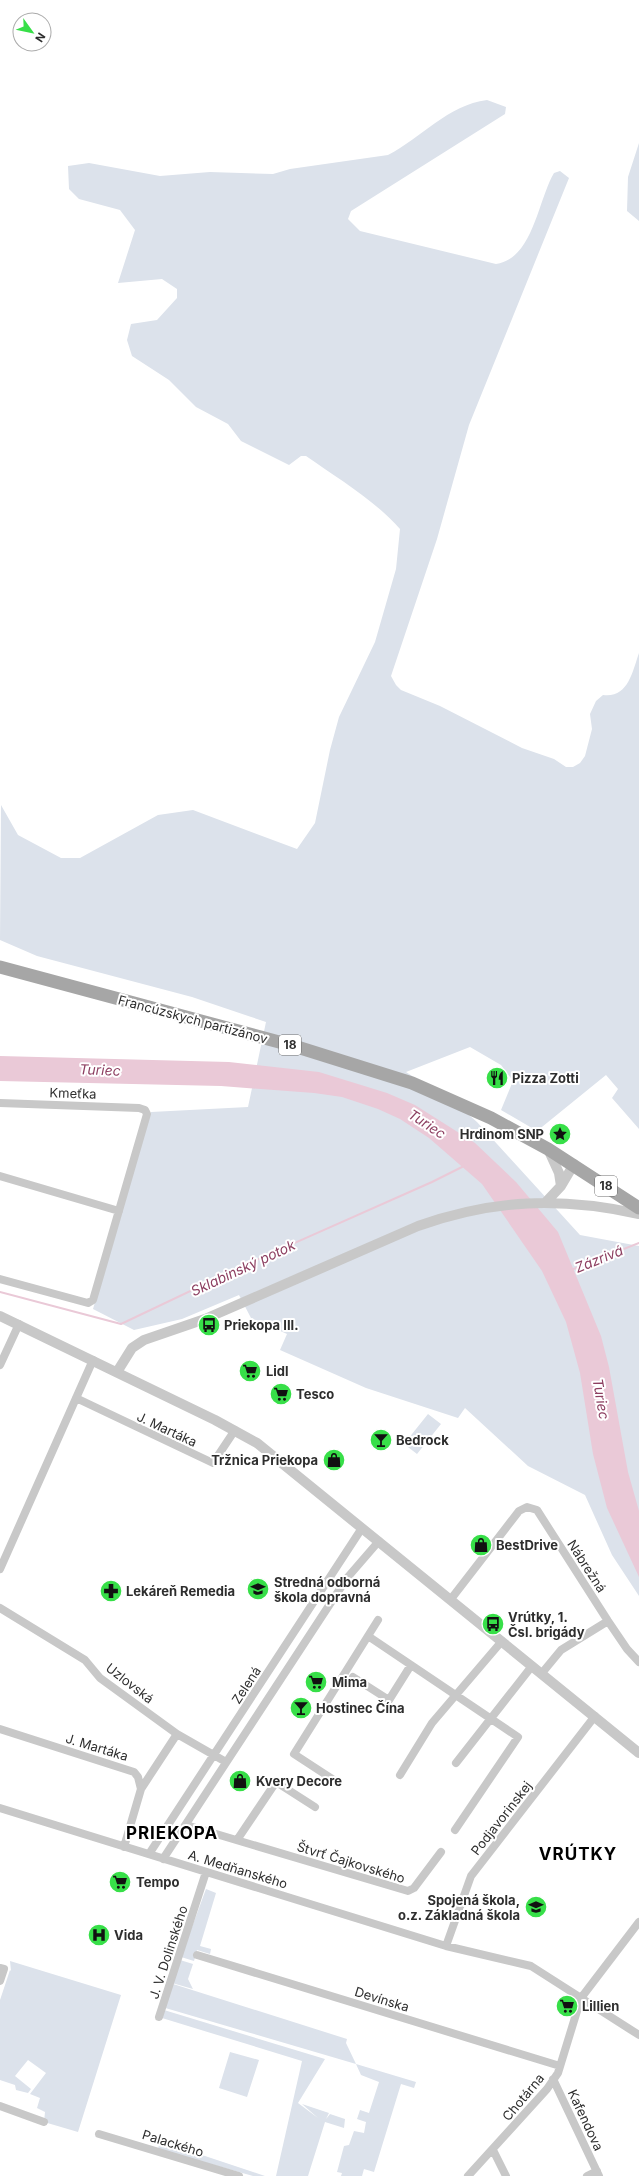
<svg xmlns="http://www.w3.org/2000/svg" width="639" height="2176" viewBox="0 0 639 2176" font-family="Inter,sans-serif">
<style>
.green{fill:#dce2eb}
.water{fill:#eac9d7}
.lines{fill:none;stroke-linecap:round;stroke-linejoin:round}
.stream{stroke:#eac9d7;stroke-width:2}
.minor{stroke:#c8c8c8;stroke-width:8}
.tertiary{stroke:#c8c8c8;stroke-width:10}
.primary{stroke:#a6a6a6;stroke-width:13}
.labels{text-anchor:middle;stroke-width:4;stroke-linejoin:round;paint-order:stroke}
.shield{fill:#fff;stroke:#6d6d6d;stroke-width:1}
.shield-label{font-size:12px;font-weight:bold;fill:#2e2e2e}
.street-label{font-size:13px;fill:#2e2e2e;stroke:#fff}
.poi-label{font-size:13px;font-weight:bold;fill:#2e2e2e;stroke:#fff;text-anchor:start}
.water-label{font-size:14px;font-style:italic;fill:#8d3f61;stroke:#fff}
.district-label{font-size:17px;font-weight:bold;letter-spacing:1px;fill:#000;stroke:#fff}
</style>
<rect width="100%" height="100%" fill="#fff"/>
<path class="green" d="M487,100L506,107L505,114L351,211L348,219L360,231L496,264C533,259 538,200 554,173L560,171L569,178L469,425L437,539L391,676L396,685L401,690L440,706L522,748L554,759L566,767H573L580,763L585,756L592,729L590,714L596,701L603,695C628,698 632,673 639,653V1129L612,1098L618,1089L606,1075L537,1131L501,1110L513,1081L501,1065L470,1047L406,1072L461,1108L477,1122L580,1235L639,1246V1596L612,1555L585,1495L528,1466L465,1408L458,1418L366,1388L280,1350L287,1334L251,1318L239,1295L182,1319L134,1330L93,1309L151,1112L248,1107L266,1022L192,997L37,956L0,940L1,805L18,835L61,858H80L158,815L193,810L297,849L315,823L330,750L339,717L375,642L396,569L400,529C377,502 336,477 306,456H301L289,465L241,441L228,424L196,407L169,380L132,356L127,340L131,324L157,320L177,298V289L162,279L118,283L135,230L120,210L79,199L69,189L68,166L89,163L160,176L210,172L273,174L290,169L388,155C421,138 448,105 487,100Z
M639,143V221L627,211L628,177Z
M428,1414L441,1424L417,1454L404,1444Z
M206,1889L216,1893L200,1946L211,1949L210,1954L197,1950L194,1961L181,1957Z
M180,1960L193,1964L188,1979L193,1989L172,1983Z
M10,1961L121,1995L78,2132L44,2122L45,2112L37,2108L40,2098L30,2094L46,2073L28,2060L15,2076L31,2089L28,2093L16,2090L15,2085L0,2080V2000L10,1970L11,1971Z
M170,1983L347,2039L346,2043L356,2064L416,2082L414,2088L401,2084L374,2172L364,2169L362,2176H341L342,2173L337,2172L344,2146L349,2145L354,2131L364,2133L366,2122L357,2119L360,2110L369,2113L379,2082L361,2075L356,2064L162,2007Z
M164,2010L325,2059L298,2103L318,2118L302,2104L329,2113L326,2119L330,2114L345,2119L344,2128L325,2122L308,2176H276L302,2061L162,2018Z
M230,2052L259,2060L247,2097L219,2088Z
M160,2141L265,2176H253L158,2149Z"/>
<path class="water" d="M0,1056L229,1062L319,1072L387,1093L415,1105L475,1143L516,1182L558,1232L601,1336L609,1367L628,1472L639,1511V1577L607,1508L593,1454L580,1373L566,1322L542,1271L482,1184L429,1138L400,1119L378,1109L342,1097L314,1093L221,1086L0,1081Z"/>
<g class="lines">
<path class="stream" d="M571,1270L639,1243
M0,1292L121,1324L245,1265L432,1182L464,1166"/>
<path class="minor" d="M0,1103L139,1108L145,1110L147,1114L93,1300L88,1303L0,1279
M0,1176L119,1211
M0,1365L19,1324
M76,1398L213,1463L235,1430
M0,1569L93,1360
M451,1599L519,1511L527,1507L537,1510L608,1621L627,1649L639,1662
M0,1608L85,1660L100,1678L177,1734L226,1762
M368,1636L518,1737L455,1830
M542,1673L561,1650L608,1621
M353,1677L389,1700L411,1665
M0,1729L134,1772L138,1777L141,1789L124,1847
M456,1763L532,1666
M400,1775L432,1723L502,1641
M337,1782L294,1754L378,1620
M141,1789L177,1734
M0,1808L446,1946L531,1966L639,2035
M186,1825L408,1891L414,1888L441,1852
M237,1840L276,1782L315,1807
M149,1854L362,1528
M163,1859L347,1578L379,1541
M446,1946L471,1876L595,1716
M197,1955L560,2066
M0,1968L4,1969L0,1981
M159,2017L206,1872
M553,2079L599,2176
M0,2106L44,2122
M99,2134L239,2176
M493,2150L506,2176
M468,2176L547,2089L558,2073L581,1998L639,1922
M587,2176L597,2171"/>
<path class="tertiary" d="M548,1149L559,1173L561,1186
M546,1202L561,1186L574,1164
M0,1316L215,1420L257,1443L639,1753
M117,1372L132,1348L144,1340L205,1319L418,1226C495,1199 560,1197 639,1214"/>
<path class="primary" d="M0,967L294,1046L412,1083L491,1118L548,1149L639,1208"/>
</g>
<defs>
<g id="restaurant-disc" transform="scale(1.15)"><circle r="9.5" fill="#37df48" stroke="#fff"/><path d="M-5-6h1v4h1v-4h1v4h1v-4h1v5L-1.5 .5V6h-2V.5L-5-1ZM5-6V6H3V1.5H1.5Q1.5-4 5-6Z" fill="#111"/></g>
<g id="sight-disc" transform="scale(1.15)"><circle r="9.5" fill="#37df48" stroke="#fff"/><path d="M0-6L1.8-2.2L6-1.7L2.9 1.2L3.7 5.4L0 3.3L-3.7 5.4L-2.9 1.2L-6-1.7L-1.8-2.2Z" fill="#111"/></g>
<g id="bus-disc" transform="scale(1.15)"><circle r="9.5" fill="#37df48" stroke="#fff"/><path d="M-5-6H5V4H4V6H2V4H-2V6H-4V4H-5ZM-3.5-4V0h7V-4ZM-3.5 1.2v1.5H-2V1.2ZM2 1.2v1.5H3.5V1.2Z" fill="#111"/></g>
<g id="supermarket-disc" transform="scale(1.15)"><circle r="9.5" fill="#37df48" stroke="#fff"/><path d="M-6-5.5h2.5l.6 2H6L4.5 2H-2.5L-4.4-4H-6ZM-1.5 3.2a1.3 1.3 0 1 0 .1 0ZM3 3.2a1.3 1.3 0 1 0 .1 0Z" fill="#111"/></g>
<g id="bar-disc" transform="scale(1.15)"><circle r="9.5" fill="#37df48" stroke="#fff"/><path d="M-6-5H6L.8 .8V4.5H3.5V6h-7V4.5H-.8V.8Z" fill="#111"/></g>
<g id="shop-disc" transform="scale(1.15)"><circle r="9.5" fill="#37df48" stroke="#fff"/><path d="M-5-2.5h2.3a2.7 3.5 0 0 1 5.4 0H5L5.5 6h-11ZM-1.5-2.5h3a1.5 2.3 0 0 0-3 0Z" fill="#111"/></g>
<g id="school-disc" transform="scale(1.15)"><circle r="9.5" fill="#37df48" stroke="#fff"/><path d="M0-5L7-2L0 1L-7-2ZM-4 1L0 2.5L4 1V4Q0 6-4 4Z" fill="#111"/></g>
<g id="pharmacy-disc" transform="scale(1.15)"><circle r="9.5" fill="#37df48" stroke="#fff"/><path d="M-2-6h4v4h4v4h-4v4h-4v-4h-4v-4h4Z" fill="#111"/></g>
<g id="hospital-disc" transform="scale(1.15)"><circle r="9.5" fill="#37df48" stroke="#fff"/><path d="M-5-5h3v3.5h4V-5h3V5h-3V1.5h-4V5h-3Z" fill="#111"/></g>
</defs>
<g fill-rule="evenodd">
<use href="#restaurant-disc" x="497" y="1078"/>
<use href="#sight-disc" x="560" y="1134"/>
<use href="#bus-disc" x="209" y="1325"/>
<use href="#supermarket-disc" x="250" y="1371"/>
<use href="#supermarket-disc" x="281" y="1394"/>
<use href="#bar-disc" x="381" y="1440"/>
<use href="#shop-disc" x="334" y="1460"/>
<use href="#shop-disc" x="481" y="1545"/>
<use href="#school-disc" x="258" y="1589"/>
<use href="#pharmacy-disc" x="111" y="1591"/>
<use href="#bus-disc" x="493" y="1624"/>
<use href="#supermarket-disc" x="316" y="1682"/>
<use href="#bar-disc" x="301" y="1708"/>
<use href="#shop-disc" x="240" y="1781"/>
<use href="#supermarket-disc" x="120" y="1882"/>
<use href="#school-disc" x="536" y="1907"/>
<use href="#hospital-disc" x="99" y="1935"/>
<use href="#supermarket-disc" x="567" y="2006"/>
</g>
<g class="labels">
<g class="shield">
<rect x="279" y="1035" width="22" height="20" rx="3"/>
<rect x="595" y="1176" width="22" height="20" rx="3"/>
</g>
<g class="shield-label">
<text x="290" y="1049">18</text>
<text x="606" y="1190">18</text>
</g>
<g class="street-label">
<text transform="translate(193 1019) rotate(15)" y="5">Francúzskych partizánov</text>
<text transform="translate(73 1093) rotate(2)" y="5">Kmeťka</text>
<text transform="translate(167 1429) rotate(25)" y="5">J. Martáka</text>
<text transform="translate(587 1566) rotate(57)" y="5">Nábrežná</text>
<text transform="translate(130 1683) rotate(38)" y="5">Uzlovská</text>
<text transform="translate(246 1685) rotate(-57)" y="5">Zelená</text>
<text transform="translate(97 1747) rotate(17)" y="5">J. Martáka</text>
<text transform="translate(501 1818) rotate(-52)" y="5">Podjavorinskej</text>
<text transform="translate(351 1862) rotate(17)" y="5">Štvrť Čajkovského</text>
<text transform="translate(238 1869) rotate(17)" y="5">A. Medňanského</text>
<text transform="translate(168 1952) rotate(-72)" y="5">J. V. Dolinského</text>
<text transform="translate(382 1999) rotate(17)" y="5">Devínska</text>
<text transform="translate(523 2097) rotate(-50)" y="5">Chotárna</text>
<text transform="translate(586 2120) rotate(65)" y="5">Kafendova</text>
<text transform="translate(173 2143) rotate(17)" y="5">Palackého</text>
</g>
<g class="poi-label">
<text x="512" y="1083">Pizza Zotti</text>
<text x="544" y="1139" text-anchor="end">Hrdinom SNP</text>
<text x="224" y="1330">Priekopa III.</text>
<text x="266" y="1376">Lidl</text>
<text x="296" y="1399">Tesco</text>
<text x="396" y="1445">Bedrock</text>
<text x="318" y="1465" text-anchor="end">Tržnica Priekopa</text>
<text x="496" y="1550">BestDrive</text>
<text x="274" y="1587">Stredná odborná<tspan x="274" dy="15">škola dopravná</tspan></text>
<text x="126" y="1596">Lekáreň Remedia</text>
<text x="508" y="1622">Vrútky, 1.<tspan x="508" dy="15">Čsl. brigády</tspan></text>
<text x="332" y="1687">Mima</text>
<text x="316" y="1713">Hostinec Čína</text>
<text x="256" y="1786">Kvery Decore</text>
<text x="136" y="1887">Tempo</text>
<text x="520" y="1905" text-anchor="end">Spojená škola,<tspan x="520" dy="15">o.z. Základná škola</tspan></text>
<text x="114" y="1940">Vida</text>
<text x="582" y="2011">Lillien</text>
</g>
<g class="water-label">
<text transform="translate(100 1070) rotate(2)" y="5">Turiec</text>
<text transform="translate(427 1124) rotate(33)" y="5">Turiec</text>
<text transform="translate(599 1259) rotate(-22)" y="5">Zázrivá</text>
<text transform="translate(243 1268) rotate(-25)" y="5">Sklabinský potok</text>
<text transform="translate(601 1399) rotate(80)" y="5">Turiec</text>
</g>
<g class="district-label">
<text x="172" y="1839">PRIEKOPA</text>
<text x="578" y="1860">VRÚTKY</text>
</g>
</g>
<g transform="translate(32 32) rotate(123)"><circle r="19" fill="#ffffff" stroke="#ababab"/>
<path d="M0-3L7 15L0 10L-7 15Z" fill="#37df48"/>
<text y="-6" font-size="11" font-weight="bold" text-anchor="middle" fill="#2e2e2e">N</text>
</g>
</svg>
